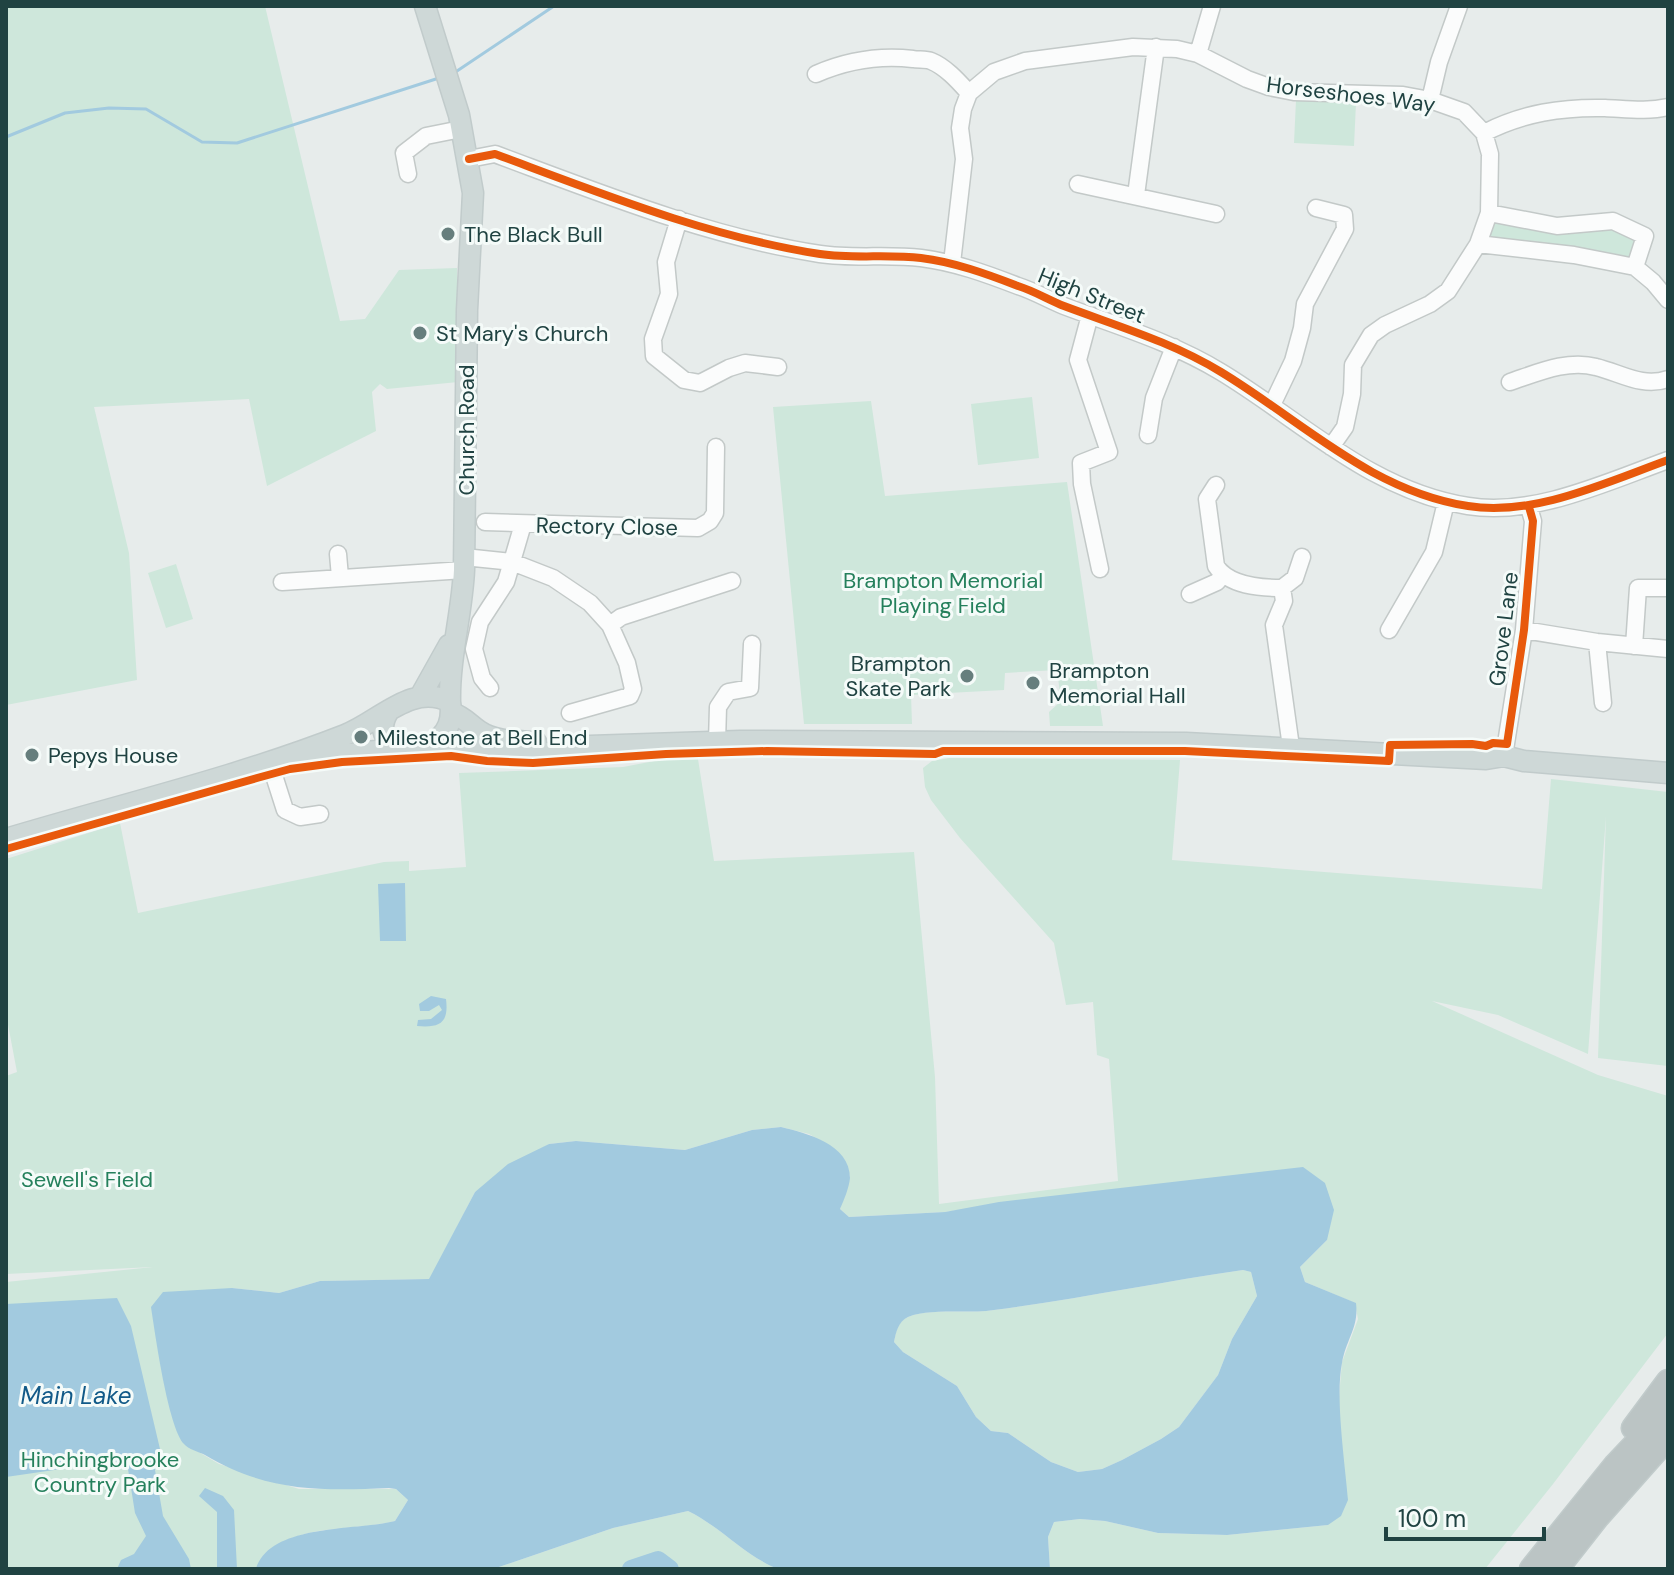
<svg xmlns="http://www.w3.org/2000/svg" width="1674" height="1575" viewBox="0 0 1674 1575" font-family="'DM Sans',sans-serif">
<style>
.green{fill:#cee7db}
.water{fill:#a2cadf;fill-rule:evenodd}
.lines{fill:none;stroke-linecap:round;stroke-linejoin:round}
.stream{stroke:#a2cadf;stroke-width:3}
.river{stroke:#a2cadf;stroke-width:18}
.minor-casing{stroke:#c3c9c8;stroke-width:19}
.major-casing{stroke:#c1cbcb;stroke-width:23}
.highway-casing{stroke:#c1cbcb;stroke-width:25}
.minor{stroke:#fbfcfc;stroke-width:16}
.major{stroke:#ced8d7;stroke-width:20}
.highway{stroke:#bbc4c4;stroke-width:22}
.cycleway-casing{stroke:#f5fbf9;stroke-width:13}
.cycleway{stroke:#e8590c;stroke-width:8}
.poi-dot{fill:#667e7d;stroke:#f5fbf9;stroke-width:3}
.labels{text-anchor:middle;stroke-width:6;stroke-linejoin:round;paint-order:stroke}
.street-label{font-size:22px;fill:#204342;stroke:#f5fbf9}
.poi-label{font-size:22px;fill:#204342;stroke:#f5fbf9;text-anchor:start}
.park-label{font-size:22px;fill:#25805c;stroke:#f5fbf9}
.water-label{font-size:24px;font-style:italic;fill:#125a88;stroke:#f5fbf9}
</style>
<rect width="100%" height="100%" fill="#e7eceb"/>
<path class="green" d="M6,6H265L340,321L365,319L399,270L457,268L458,382L387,389L380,384L372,392L376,431L267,486L249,399L94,407L129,553L137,680L6,705Z
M1296,100L1356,103L1354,146L1294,143Z
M1500,219L1613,227L1633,235L1636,242L1629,256L1621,260L1490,239L1493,223Z
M1032,397L1039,458L978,465L971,404Z
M871,401L885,496L1067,482L1103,726H1050L1049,712L1061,701L1057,670L1005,673L1004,690L911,695L912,724H804L773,407Z
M176,564L193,619L166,628L148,573Z
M949,758L1180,760L1172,860L1542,889L1551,779L1668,792V1066L1598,1058L1606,816L1588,1054L1498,1015L1432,1001L1598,1075L1668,1096V1333L1553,1484L1485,1569H1050L1048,1537L1054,1522L1080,1519L1105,1521L1158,1533L1227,1535L1328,1525L1342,1362L1358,1319L1355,1303L1305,1282L1300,1267L1327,1240L1059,1196L945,1212L849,1217L840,1209L850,1176L843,1158L832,1147L809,1134L781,1127L752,1130L685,1150L576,1141L549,1144L475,1192L430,1279L320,1281L279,1293L232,1288L192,1448L219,1464L299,1489H396L408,1500L395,1521C349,1533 283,1520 256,1569H6V1282L153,1267L6,1274V1076L17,1072L6,1014V859L120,823L138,913L384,862L409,861V871L466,867L459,773L623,767L665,759H698L714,861L914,852L935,1077L939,1204L1118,1181L1109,1059L1097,1055L1093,1002L1066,1005L1054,943L960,838L931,800L925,787L923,768L932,761Z
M1243,1270L1251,1272L1257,1296L1232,1339L1218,1375L1179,1427L1161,1439L1122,1460L1102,1469L1078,1472L1051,1462L1008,1433L991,1431L976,1417L957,1386L903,1352L894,1342C896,1332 897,1322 908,1317C930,1308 969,1314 994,1310C1078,1299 1160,1282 1243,1270Z
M688,1511C721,1527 745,1556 778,1569H493L613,1528Z"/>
<path class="water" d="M405,883L406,941H380L378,884Z
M431,996L446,999C449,1023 440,1028 417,1026L418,1020L431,1019L442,1010L439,1005L429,1011H420L419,1004Z
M781,1127C806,1133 850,1144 850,1178C849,1188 844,1200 840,1209L849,1217L945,1212L999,1202L1303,1167L1325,1183L1334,1210L1327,1240L1300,1267L1305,1282L1356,1303C1359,1328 1346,1339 1342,1363C1335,1397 1345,1463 1348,1500L1341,1516L1328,1525L1227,1535L1158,1533L1105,1521L1080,1519L1054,1522L1048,1537L1050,1569H778C745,1556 721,1527 688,1511L613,1528L493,1569H256C270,1523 357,1531 395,1521L408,1500L396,1489L389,1488C320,1491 267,1492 205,1455C199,1452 188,1449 184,1444C168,1427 155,1333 151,1307L163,1292L232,1288L279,1293L320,1281L429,1279L475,1192L508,1164L549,1144L576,1141L685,1150L752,1130ZM1243,1270L1251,1272L1257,1296L1232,1339L1218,1375L1179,1427L1161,1439L1122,1460L1102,1469L1078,1472L1051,1462L1008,1433L991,1431L976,1417L957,1386L903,1352L894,1342C896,1332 898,1322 908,1317C931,1308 969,1314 994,1310C1078,1299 1160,1282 1243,1270Z
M117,1298L131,1326L160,1449L155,1470L163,1516L189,1559L191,1569H117L121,1560L134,1554L146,1536L135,1513L128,1469L116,1461L6,1477V1304Z
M205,1488L223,1496L234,1510L237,1569H217V1512L199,1496Z"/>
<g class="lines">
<path class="stream" d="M454,73L554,6
M6,137L65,113L109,108L146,109L202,142L237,143L439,78"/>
<path class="river" d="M631,1569L658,1560L670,1569"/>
<g class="minor-casing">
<path id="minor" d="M1198,54L1212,6
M816,74C848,60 878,55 913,59C918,60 926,59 931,61C946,67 959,82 969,93
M1430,100L1439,62L1459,6
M1484,133C1523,113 1562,107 1605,108C1627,109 1647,112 1668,107
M469,159L495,154C600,193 709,237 820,254C853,259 888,254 921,258C954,262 987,274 1018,286C1034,291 1049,300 1064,306C1117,326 1172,342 1221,372C1302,421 1371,491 1468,506C1533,517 1607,482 1668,460
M408,174L404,153L426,136L461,129
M1078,184L1216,214
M1136,195L1156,47
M1489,213L1557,226L1613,221L1645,236L1635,267
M679,219L666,262L669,294L653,339L654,356L684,380L700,383L729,368L745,363L778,367
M1478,244L1574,255L1635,267L1653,282L1668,300
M952,263L964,159L960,128L963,109L969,93L994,72L1025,61L1133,47L1177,49L1198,54L1247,79L1269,87L1294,92L1403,95L1430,100L1464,112L1484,133L1490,154L1489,213L1478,244L1448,291L1430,304L1385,325L1371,335L1353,365L1352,394L1345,427L1331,447
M1090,315L1078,360L1109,452L1081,463L1082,484L1100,569
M1510,382C1537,373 1568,359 1596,367C1621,373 1642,388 1668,379
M1272,405L1293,361L1302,328L1305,304L1345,229L1344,215L1316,208
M1148,435L1154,398L1174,347
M1216,485L1207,499L1216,566C1229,586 1260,588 1282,588L1284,601L1274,625L1291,747
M485,522L698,528L710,521L715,513L716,447
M338,554L340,577
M464,557L512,562L553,578L590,603L610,625L627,663L633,689L630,696L570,713
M282,582L464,570
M1282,588L1295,578L1302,557
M1190,594L1217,582L1222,576
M610,625L621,617L732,581
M1389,630L1434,552L1446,502
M1524,630L1597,642L1668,649
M1597,642L1603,703
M1634,646L1638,588H1668
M490,688L482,678L474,649L480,622L506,582L523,524
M717,742L718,707L728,692L750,688L752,644
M1504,756L1524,630L1533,521L1529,507
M270,763L285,810L300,817L320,814"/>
</g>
<g class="major-casing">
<path id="major" d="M425,6L459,115L473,193L467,310L464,570C462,614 449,658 450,702
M421,695L449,645
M452,713C464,717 469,724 479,731C495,742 517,741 536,742
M428,746L447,744L508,755L551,753L590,746L740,741L1186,743L1486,759L1504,756L1524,761L1668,773
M301,760L401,748
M6,839C119,805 235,778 345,735C379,722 412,682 450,702C461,764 360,759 388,712"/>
</g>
<g class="highway-casing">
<path id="highway" d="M1633,1428L1668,1381
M1531,1569L1615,1465L1668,1409
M1557,1569L1597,1518L1668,1438"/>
</g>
<use href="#minor" class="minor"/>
<use href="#major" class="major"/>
<use href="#highway" class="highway"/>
<g class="cycleway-casing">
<path id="cycleway" d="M469,159L495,154C600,193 709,237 820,254C853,259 888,254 921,258C954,262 987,274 1018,286C1034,291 1049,300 1064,306C1117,326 1172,342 1221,372C1302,421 1371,491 1468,506C1533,517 1607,482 1668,460
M6,849L257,778L290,769L342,762L451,756L487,761L533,763L666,754L767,751L935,754L943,751H1185L1389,761L1390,745L1472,744L1486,746L1493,743L1507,744L1524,630L1533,521L1529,507"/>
</g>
<use href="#cycleway" class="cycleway"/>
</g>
<g class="poi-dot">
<circle cx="448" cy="234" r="8"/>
<circle cx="420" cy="333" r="8"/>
<circle cx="967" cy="676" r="8"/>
<circle cx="1033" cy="683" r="8"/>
<circle cx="361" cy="737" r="8"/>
<circle cx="32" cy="755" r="8"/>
</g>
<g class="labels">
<g class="street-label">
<text transform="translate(1351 94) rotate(7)" y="8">Horseshoes Way</text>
<text transform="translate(1092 295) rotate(22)" y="8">High Street</text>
<text transform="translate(466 430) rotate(-90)" y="8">Church Road</text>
<text transform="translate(607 526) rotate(1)" y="8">Rectory Close</text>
<text transform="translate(1503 629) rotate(-83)" y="8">Grove Lane</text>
</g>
<g class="poi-label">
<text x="464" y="242">The Black Bull</text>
<text x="436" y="341">St Mary's Church</text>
<text x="951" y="671" text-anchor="end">Brampton<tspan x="951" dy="25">Skate Park</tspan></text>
<text x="1049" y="678">Brampton<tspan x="1049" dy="25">Memorial Hall</tspan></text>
<text x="377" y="745">Milestone at Bell End</text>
<text x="48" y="763">Pepys House</text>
</g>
<g class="park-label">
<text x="943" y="588">Brampton Memorial<tspan x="943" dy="25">Playing Field</tspan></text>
<text x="87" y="1187">Sewell's Field</text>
<text x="100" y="1467">Hinchingbrooke<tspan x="100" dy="25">Country Park</tspan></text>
</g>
<g class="water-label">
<text x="76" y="1404">Main Lake</text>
</g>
</g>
<rect width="1674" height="1575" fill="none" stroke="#204342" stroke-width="16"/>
<path d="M1386 1527v12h158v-12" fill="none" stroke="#204342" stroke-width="4"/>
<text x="1398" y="1527" font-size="24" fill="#204342" stroke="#f5fbf9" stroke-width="6" paint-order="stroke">100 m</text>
</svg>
